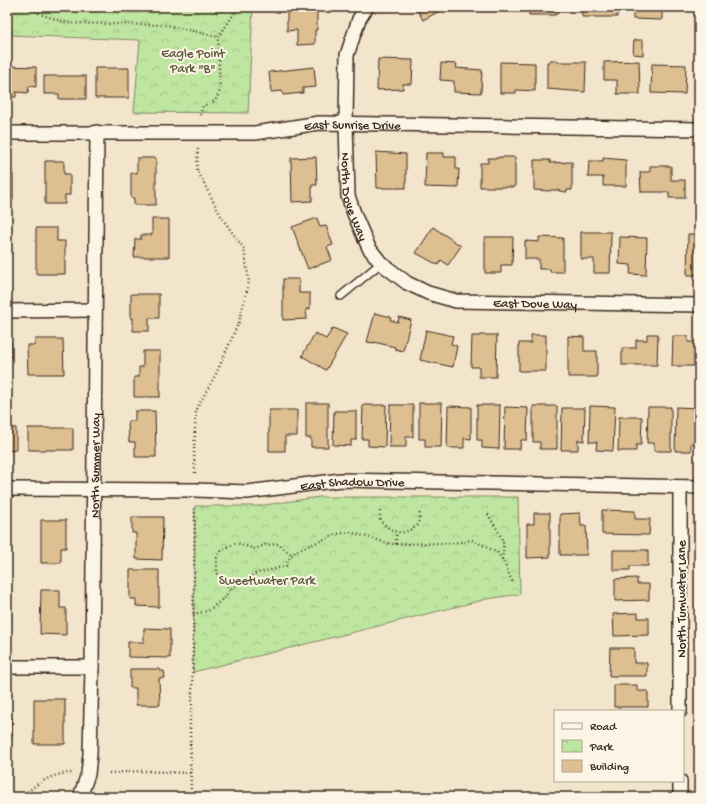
<svg xmlns="http://www.w3.org/2000/svg" width="706" height="804" viewBox="0 0 706 804" font-family="'Gochi Hand',sans-serif">
<style>
.park{fill:url(#park-crowns);stroke:#7d8860}
.building{fill:#debf91;stroke:#3b2a1e}
.lines{fill:none;stroke-linecap:round;stroke-linejoin:round}
.lane-casing{stroke:#3b2a1e;stroke-width:10}
.street-casing{stroke:#3b2a1e;stroke-width:16}
.path{stroke:#3b2a1e;stroke-width:2.5;stroke-dasharray:1 3;stroke-linecap:butt}
.lane{stroke:#fcf5e5;stroke-width:7}
.street{stroke:#fcf5e5;stroke-width:13}
.labels{text-anchor:middle;stroke-width:4;stroke-linejoin:round;paint-order:stroke}
.park-label{font-size:13px;fill:#5c593f;stroke:#fcf5e5}
.street-label{font-size:13px;fill:#3b2a1e;stroke:#fcf5e5}
</style>
<defs>
<pattern id="park-crowns" width="20" height="18" patternUnits="userSpaceOnUse"><rect width="20" height="18" fill="#bfe6a1"/><path d="M2 6a3 3 0 1 1 6 0M12 15a3 3 0 1 1 6 0" fill="none" stroke="#a5c58a"/></pattern>
</defs>
<rect width="100%" height="100%" fill="#f3e5cc"/>
<filter id="ink" filterUnits="userSpaceOnUse"><feTurbulence type="fractalNoise" baseFrequency=".025" numOctaves="2"/><feDisplacementMap in="SourceGraphic" scale="8" xChannelSelector="R" yChannelSelector="G"/><feConvolveMatrix kernelMatrix="1 2 1 2 8 2 1 2 1" color-interpolation-filters="sRGB"/></filter>
<g filter="url(#ink)">
<path class="park" d="M10,7H253L248,113L134,112L140,40L8,35Z
M319,497H518L520,594L487,599L193,672L195,506H258Z"/>
<path class="building" d="M416,7H447L423,20Z
M529,7H556V15H529Z
M582,7H617V17H582Z
M633,7H662V20L633,19Z
M685,7H699V11L685,10Z
M317,9V30H315V44L297,45V30L287,31V10Z
M634,40H643V55L633,54Z
M378,59L413,60L412,84H403V89L377,90Z
M550,60H557V62H586L585,92L547,89V62H550Z
M639,61L640,94H617V80H604V62Z
M500,62L535,63V91L516,90V93H500Z
M441,63L457,64L456,68L482,70L481,93L454,92V81L440,80Z
M652,64L686,65L685,94L651,93Z
M7,66L36,67V87L29,86L28,93L16,92V97H7Z
M314,67L316,87L303,88V93L283,95L282,91L271,92L269,72Z
M95,68H129V98H95Z
M44,76H86V99H59V94H44Z
M376,152L406,154V188H377Z
M426,153H444V157H456V169H459L458,188L425,187Z
M316,157L317,185H312V201L292,202L291,158Z
M499,157H515V187H480V163H488V158H499Z
M137,158H156V205H134V198H131V173H137Z
M603,158L626,160V186H603V177H588L589,161H603Z
M534,160H550V163L572,162V190H567V192L559,191V190H550V191L534,190Z
M45,161H64V174H70V195H65V204H45Z
M696,162L699,163V190H696Z
M650,166H671V180H685V198H669V192H641L640,172H650Z
M7,174H13V200H7Z
M317,218L320,227L326,226L333,245L327,247L332,260L308,269L292,227Z
M152,219H169V257H134L135,239H141V235H152Z
M433,227L461,246L448,265L441,260L438,265L416,253Z
M36,228H57V241H65V274H36Z
M581,232H611L610,273H594V259H581Z
M688,234H699V275H687Z
M485,237H513L512,265H501V273H485Z
M539,237L563,238V272H550V269H539V259H525V241L539,242Z
M620,237L647,238L646,275L630,274L631,265L619,264Z
M283,279H299V293H310V309H306L307,319L283,320Z
M131,294H159V318H149V331H133V318H131Z
M375,313L391,317L390,320L398,322L399,317L411,320L403,351L395,349V347L374,342V343L367,342Z
M333,328L347,334L326,370L302,356L315,333L326,339Z
M426,330L453,336L451,344L457,346L453,367L420,360Z
M647,334H658L657,365H622V348H636V340H647Z
M480,335H497L496,377H479V367H471L472,336H480Z
M531,335H546V371H519V343H531Z
M568,336L584,337V351H597V377H568Z
M673,336H688V342H699V366H672Z
M35,339H63L64,374H28L27,345H35Z
M7,342H11V358H7Z
M143,351H160V397H134V377H139V367H143Z
M306,403H328V447H311V438H306Z
M419,403H442L441,447H425V439H419Z
M363,405H386L385,447L368,446V439H362Z
M390,405H413V437H406V447H389Z
M477,405H500L499,449L482,448V440H477Z
M448,406L471,407V439L464,438V448H447Z
M533,406H557V449H540V442H533Z
M590,406L615,407L613,451L596,450L597,442H589Z
M505,407L528,408L527,440H521L520,449H504Z
M648,407H671V451H654V443H647Z
M676,407L699,408V443H691V451H675Z
M562,408H585L584,441L578,440V450H561Z
M269,410H297V436H285V451H269Z
M135,411H155L156,457H135V442H129L128,421H135Z
M334,411H356V440H351V446L333,445Z
M619,417H642L641,445H636V451H618Z
M7,428H16V450L7,451Z
M28,428H73V450H28Z
M602,510L635,511V519H650L649,535L602,534Z
M534,513H550V557L527,558V524H534Z
M580,513L581,526H586L587,555H560V514Z
M132,517H163L162,560L136,559V533H132Z
M41,520H66V548H61V563H41Z
M613,550H648V566H630V570H613Z
M130,570H159V607L136,606V599H130Z
M637,578V584H649V600L615,601V579Z
M41,590H60V608H66V635L40,634Z
M7,601H11V626H7Z
M638,613V618H649V635L614,636L613,614Z
M144,628L170,629V658L128,657V642H144Z
M610,648H634V663H647V676H609Z
M130,669H160V671H164L165,678H159L160,705H136V688H130Z
M614,685H637V691H648V707H614Z
M34,699H65V744H34Z
M7,718H12V736H7Z"/>
<g class="lines">
<g class="lane-casing">
<path id="lane" d="M341,296L381,263"/>
</g>
<g class="street-casing">
<g id="street">
<path id="s1" d="M367,7L359,19L347,55L346,123L348,196L355,216L369,248L381,263L407,283L428,293L456,301L699,305"/>
<path id="s2" d="M7,133H255L319,123L699,129"/>
<path d="M7,311L95,310"/>
<path d="M680,487V711"/>
<path id="s3" d="M7,489L195,490L247,492L341,480L699,487"/>
<path d="M7,667H92"/>
<path id="s4" d="M80,797L88,774L90,754L92,667L97,132"/>
<path d="M680,797V781"/>
</g>
</g>
<path class="path" d="M33,7L40,14L67,23L167,25L218,37
M200,115L203,106L215,101L220,91L218,37L239,7
M195,473L194,451L196,410L216,374L239,322L249,282L244,249L222,218L197,170L198,146
M380,511V521C394,533 401,537 418,525L420,511
M488,514C492,523 501,533 503,543C504,548 503,554 502,559
M396,544V533
M230,590L217,573V558L222,550L236,543L255,549L265,545L278,544L292,555
M193,614L208,611L224,598L233,587L245,582L254,574L286,566L290,557L296,551L337,534L350,532L391,544L453,543L472,540L497,552L504,562L513,584
M109,773L143,771L190,773
M21,797C38,783 51,773 73,773
M191,797L190,721L192,705L195,506"/>
<use href="#lane" class="lane"/>
<use href="#street" class="street"/>
</g>
</g>
<g class="labels">
<g class="park-label">
<text x="193" y="57">Eagle Point<tspan x="193" dy="15">Park "B"</tspan></text>
<text x="267" y="584">Sweetwater Park</text>
</g>
<g class="street-label">
<text dy="5" stroke="none"><textPath href="#s2" startOffset="346">East Sunrise Drive</textPath></text>
<text dy="5" stroke="none"><textPath href="#s1" startOffset="195">North Dove Way</textPath></text>
<text dy="5" stroke="none"><textPath href="#s1" startOffset="433">East Dove Way</textPath></text>
<text dy="5" stroke="none"><textPath href="#s4" startOffset="333">North Summer Way</textPath></text>
<text dy="5" stroke="none"><textPath href="#s3" startOffset="346">East Shadow Drive</textPath></text>
<text transform="translate(680 599) rotate(-90)" y="5">North Tumwater Lane</text>
</g>
</g>
<rect width="706" height="804" fill="none" stroke="#fcf5e5" stroke-width="24"/>
<rect x="12" y="12" width="682" height="780" fill="none" stroke="#3b2a1e" stroke-width="1.5" filter="url(#ink)"/>
<rect x="554" y="710" width="130" height="72" fill="#fcf5e5" stroke="#afa495"/>
<rect x="562" y="723" width="20" height="6" fill="#fcf5e5" stroke="#afa495"/>
<text x="590" y="730" font-size="12" fill="#3b2a1e">Road</text>
<rect x="562" y="740" width="20" height="12" fill="url(#park-crowns)" stroke="#afa495"/>
<text x="590" y="750" font-size="12" fill="#3b2a1e">Park</text>
<rect x="562" y="760" width="20" height="12" fill="#debf91" stroke="#afa495"/>
<text x="590" y="770" font-size="12" fill="#3b2a1e">Building</text>
</svg>
